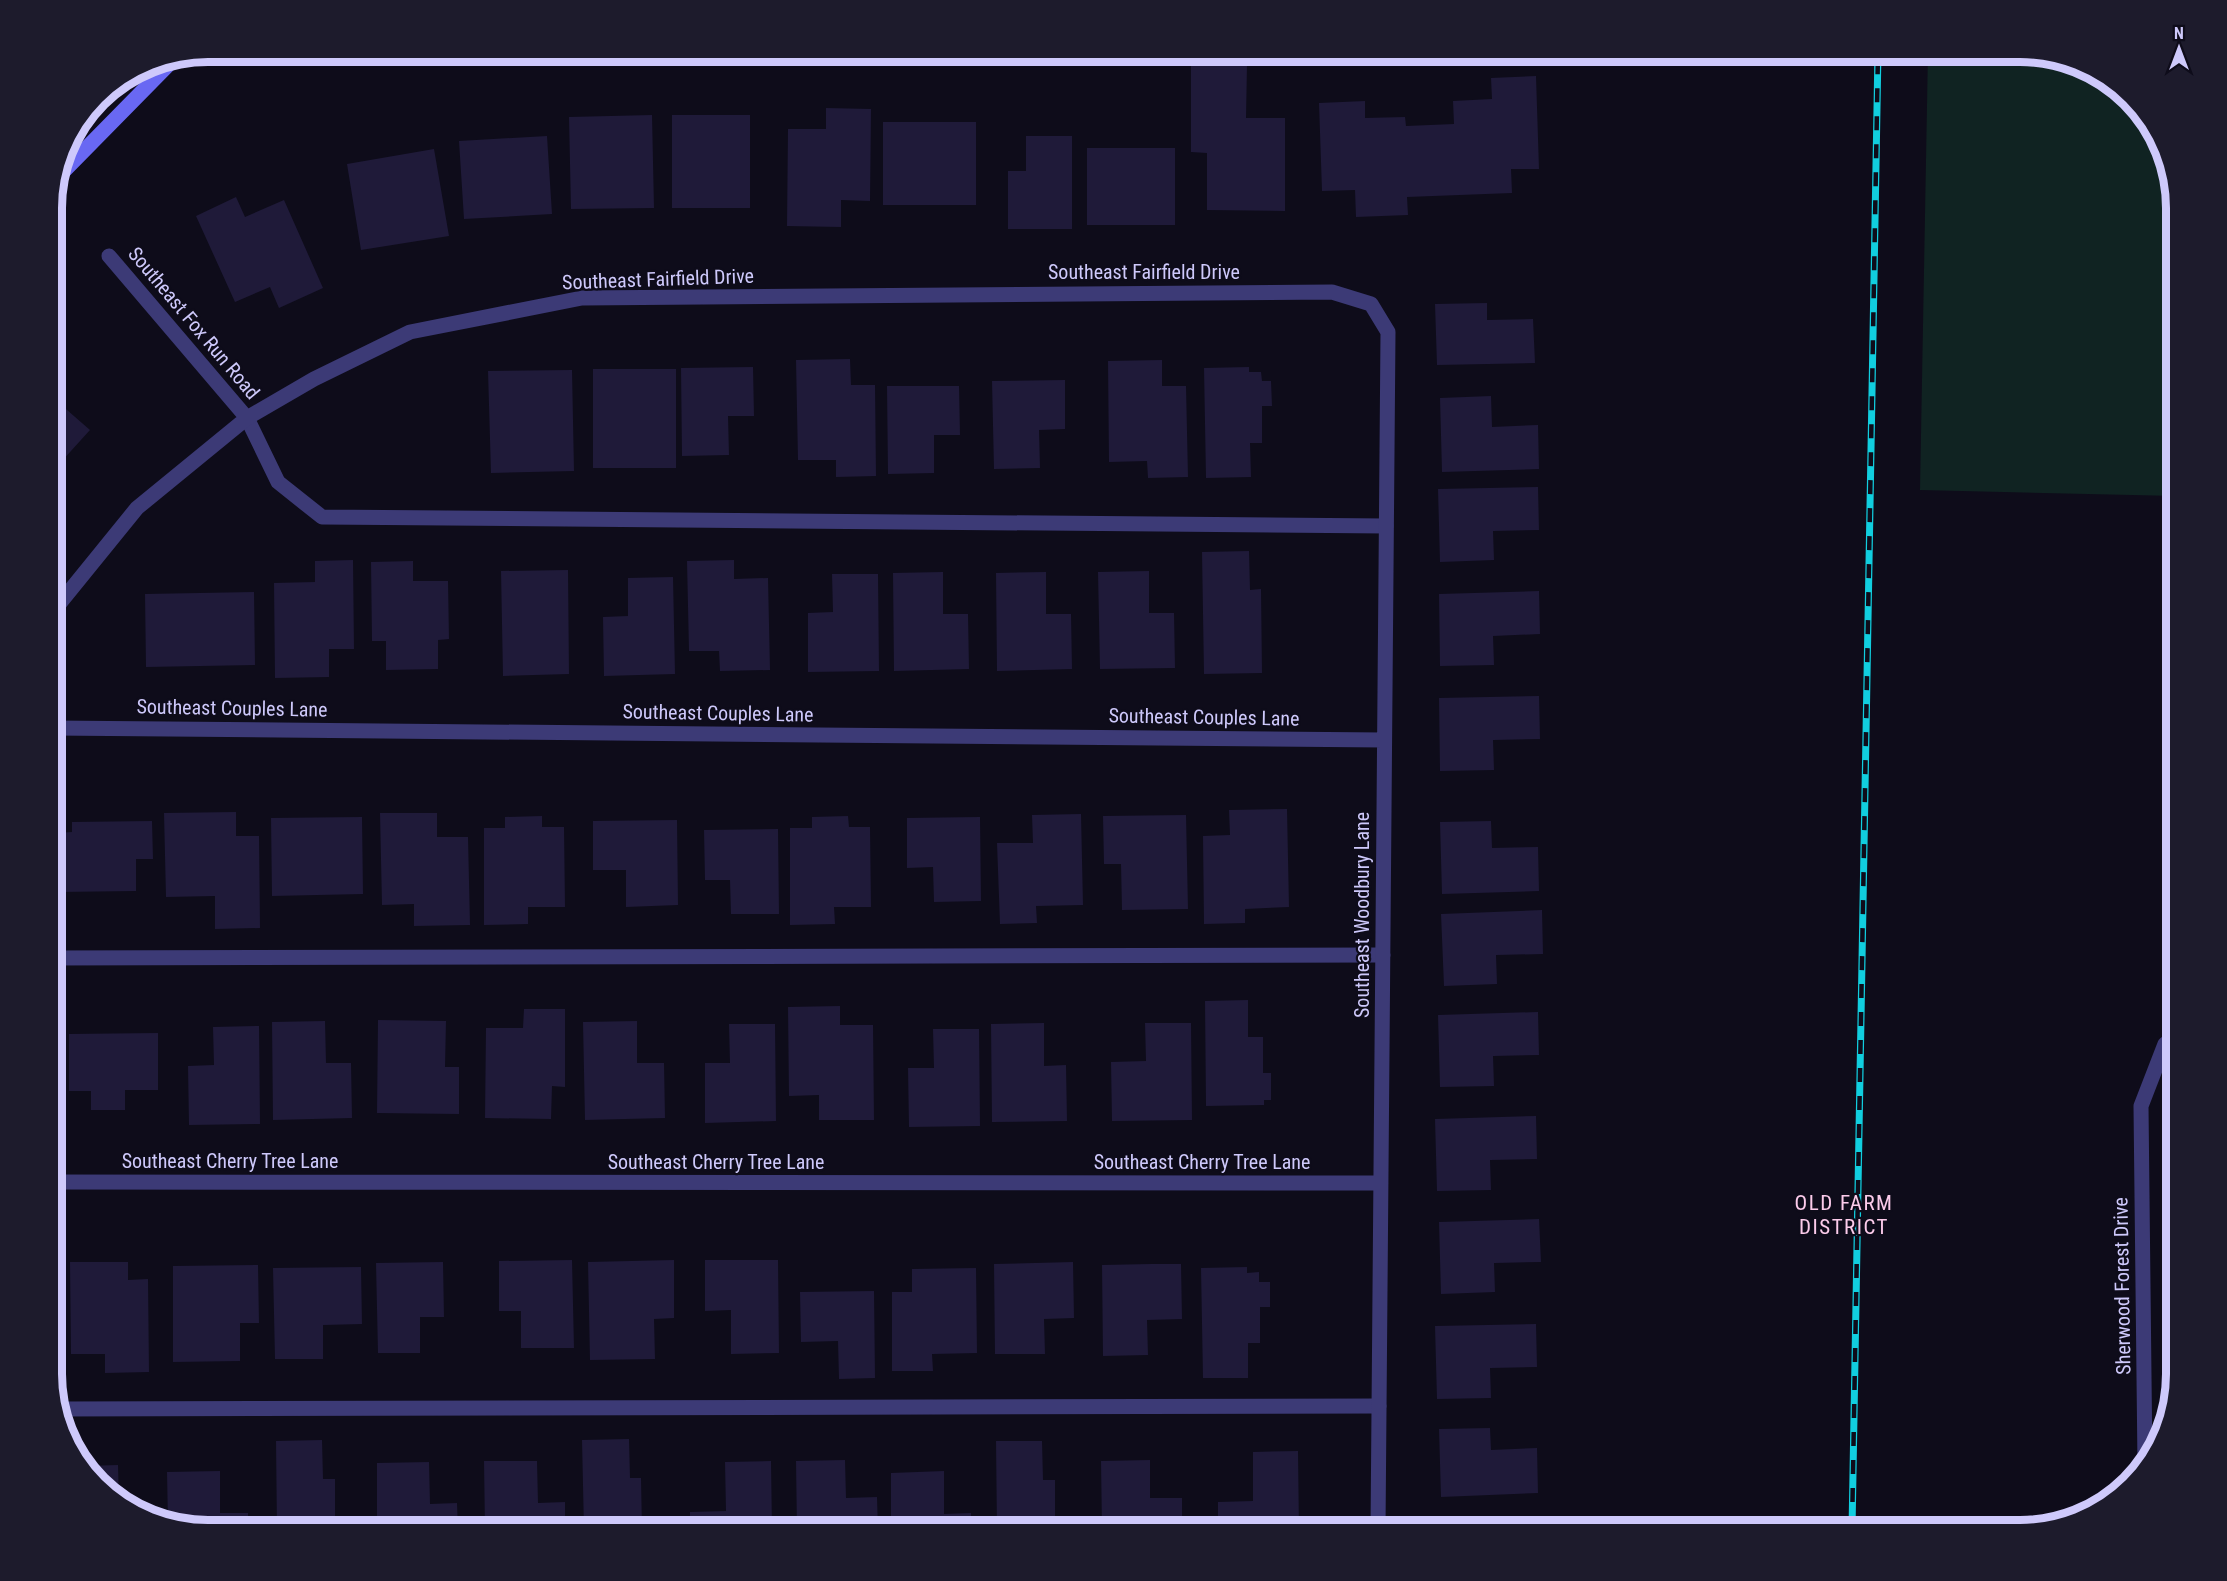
<svg xmlns="http://www.w3.org/2000/svg" width="2227" height="1581" viewBox="0 0 2227 1581" font-family="'Roboto Condensed',sans-serif">
<style>
.green{fill:#102322}
.building{fill:#1f1a39}
.lines{fill:none;stroke-linecap:round;stroke-linejoin:round}
.path{stroke:#35a39a;stroke-width:4;stroke-dasharray:3 4.5;stroke-linecap:butt}
.lane{stroke:#3c3a76;stroke-width:15}
.street{stroke:#3c3a76;stroke-width:15}
.secondary{stroke:#6968f3;stroke-width:15}
.rail-casing{stroke:#11cedf;stroke-width:7}
.rail{stroke:#0e0c1a;stroke-width:4.5;stroke-dasharray:14;stroke-linecap:butt}
.labels{text-anchor:middle;stroke-width:4.5;stroke-linejoin:round;paint-order:stroke}
.street-label{font-size:20px;fill:#cec9fb;stroke:#0e0c1a}
.neighbourhood-label{font-size:21px;letter-spacing:1.5px;fill:#fbcbea;stroke:#0e0c1a}
.rim{fill:none;stroke:#cec9fb;stroke-width:8}
</style>
<rect width="100%" height="100%" fill="#0e0c1a"/>
<path class="green" d="M1928,51H2020L2070,59L2115,83L2160,138L2176,207V496L1920,490Z"/>
<path class="building" d="M1191,65H1247L1246,118H1285V211L1207,210V153L1191,152Z
M1536,76L1539,169H1511L1512,193L1407,197L1408,215L1356,217L1355,190L1322,191L1319,103L1365,101V118L1405,117L1406,126L1454,124L1453,101L1492,99L1491,78Z
M826,108L871,109L870,201L841,200V227L787,226L788,129H826Z
M652,115L654,208L571,209L569,117Z
M672,115H750V208H672Z
M883,122H976V205H883Z
M547,136L552,214L464,219L459,141Z
M1026,136H1072V229H1008V171H1026Z
M1087,148H1175V225H1087Z
M434,149L449,236L361,250L347,164Z
M236,197L245,217L284,200L323,288L279,308L270,287L235,302L196,216Z
M1487,303V320L1533,319L1535,363L1437,365L1435,304Z
M850,359L851,385H875L876,476L836,477V460H798L796,360Z
M1162,360V386H1186L1188,477L1148,478L1147,461L1109,462L1108,361Z
M753,367L754,416H728L729,455L682,456L681,368Z
M1249,367V372H1261L1262,381H1271L1272,406H1262V443H1250L1251,477L1206,478L1204,368Z
M593,369H676V468H593Z
M572,370L574,471L491,473L488,371Z
M1065,380V429L1039,430L1040,468L994,469L992,381Z
M887,386H959L960,435H934V473L888,474Z
M51,396L90,430L51,473Z
M1491,396L1492,427L1538,425L1539,469L1442,472L1440,398Z
M1538,487L1539,530L1493,531L1494,560L1440,562L1438,489Z
M1249,551L1250,590L1261,589L1262,673L1204,674L1202,552Z
M353,560L354,649H329V677L275,678L274,583L315,582V561Z
M734,560V579L768,578L770,670L720,671L719,651H689L687,561Z
M413,561V581H448L449,639L438,640V669L386,670V641H372L371,562Z
M568,570L569,674L503,676L501,571Z
M1149,571V613H1174L1175,668L1100,669L1098,572Z
M943,572V614H968L969,669L894,671L893,573Z
M1046,572V614H1071L1072,669L997,671L996,573Z
M832,574H878L879,671L808,672V613L833,612Z
M673,577L675,674L604,676L603,617L628,616V578Z
M1539,591L1540,634L1493,636L1494,665L1440,666L1439,594Z
M254,592L255,665L146,667L145,594Z
M1539,696L1540,739L1493,740L1494,770L1440,771L1439,698Z
M1287,809L1289,907L1245,909V923L1204,924L1203,836L1230,835L1229,810Z
M236,812V836H259L260,928L215,929V896L166,897L164,813Z
M380,813H437V837H468L470,925L414,926V904L382,905Z
M1081,814L1083,905L1036,906L1037,923L1000,924L997,843H1033L1032,815Z
M1186,815L1188,909L1122,910L1121,864H1104L1103,816Z
M542,816V827H564L565,907H528V924L484,925V828H505V817Z
M848,816L849,827H870L871,907H834L835,924L790,925V828H812V817Z
M362,817L363,894L272,896L271,818Z
M980,817L981,901L934,902L933,867L907,868V818Z
M677,820L678,905L626,907V870H593V821Z
M152,821L153,859H136V891L58,892L57,833L72,832V822Z
M1491,821L1492,848L1538,847L1539,891L1442,894L1440,822Z
M778,829L779,914H731L730,880H705L704,830Z
M1542,910L1543,954L1496,955L1497,984L1444,986L1441,914Z
M1248,1000V1037H1263V1073H1271V1100H1264V1105L1206,1106L1205,1001Z
M840,1006V1025H873L874,1120H819V1095L789,1096L788,1007Z
M524,1009H565V1087L552,1086L551,1119L485,1118L486,1028H523Z
M1538,1012L1539,1055L1493,1056L1494,1086L1440,1087L1438,1015Z
M378,1020L446,1021L445,1067H459V1114L377,1113Z
M325,1021L326,1063H351L352,1118L273,1120L272,1022Z
M637,1021V1063H664L665,1118L585,1120L583,1022Z
M1044,1023V1066L1066,1065L1067,1121L992,1122L991,1024Z
M1145,1023H1191L1192,1120L1112,1121L1111,1062L1146,1061Z
M729,1024H775L776,1121L705,1123V1063H730Z
M259,1026L260,1124L189,1125L188,1066L214,1065L213,1027Z
M933,1029H979L980,1126L909,1127L908,1068H934Z
M158,1033V1090H125V1110H91V1091H69V1034Z
M1536,1116L1537,1159L1490,1160L1491,1190L1437,1191L1435,1119Z
M1539,1219L1541,1262L1494,1263L1495,1292L1441,1294L1439,1222Z
M51,1259H55L57,1379L51,1380Z
M572,1260L574,1348H521V1311H499V1261Z
M674,1260V1318L654,1319L655,1359L590,1360L588,1262Z
M705,1260H778L779,1353L731,1354V1310L705,1311Z
M70,1262H128V1280L148,1279L149,1372L105,1373V1354H71Z
M443,1262L444,1317H420V1353H378L376,1263Z
M1073,1262L1074,1318L1044,1319L1045,1354H995L994,1264Z
M1151,1264H1181L1182,1319L1147,1320L1148,1355L1103,1356L1102,1265Z
M258,1265L259,1323H240V1361L173,1362V1266Z
M361,1267L362,1324L323,1325V1359H275L273,1268Z
M1247,1267V1273L1259,1272V1282H1270V1307H1260V1343H1248V1378H1203L1201,1268Z
M976,1268L977,1353L932,1354L933,1371H892V1292H912V1269Z
M874,1291L875,1378L839,1379L838,1341L801,1342L800,1292Z
M1536,1324L1537,1367L1490,1368L1491,1398L1437,1399L1435,1326Z
M1490,1428L1491,1450L1537,1448L1538,1493L1441,1497L1439,1429Z
M629,1439L630,1478H641L642,1530H584L582,1440Z
M322,1440L323,1479H335V1530H277L276,1441Z
M996,1441H1042L1043,1480H1055V1530H997Z
M1298,1451L1299,1530H1218V1502L1253,1501V1452Z
M845,1460L846,1498L877,1497L878,1530H797L796,1461Z
M1150,1460V1498H1182V1530H1102L1101,1461Z
M484,1461H537L538,1503L565,1502V1530H485Z
M771,1461L772,1530H690V1512L726,1511L725,1462Z
M429,1462L430,1504L457,1503L458,1530H377V1463Z
M118,1465L119,1501L112,1498L84,1466Z
M220,1471V1513H248V1530H207L168,1523L167,1472Z
M944,1471V1514L971,1513V1530H891V1473Z"/>
<g class="lines">
<path class="path" d="M2176,710L2166,729V790L2176,813"/>
<path class="lane" d="M247,418L278,482L322,517L1386,526
M51,958L1383,955
M59,1409L1379,1406"/>
<path class="street" d="M186,55H748L752,51
M109,256L247,418
M51,614L137,508L247,418L314,379L410,332L582,298L1332,292L1371,304L1388,332L1378,1530
M51,728L1384,740
M51,1182L1381,1183
M2145,1466L2141,1106L2165,1044L2176,1036"/>
<path class="secondary" d="M56,179L176,57"/>
<g class="rail-casing">
<path id="rail" d="M1852,1530L1878,51"/>
</g>
<use href="#rail" class="rail"/>
</g>
<g class="labels">
<g class="street-label">
<text x="1144" y="279">Southeast Fairfield Drive</text>
<text transform="translate(658 279) rotate(-2)" y="7">Southeast Fairfield Drive</text>
<text transform="translate(194 323) rotate(50)" y="7">Southeast Fox Run Road</text>
<text transform="translate(232 708) rotate(1)" y="7">Southeast Couples Lane</text>
<text transform="translate(718 713) rotate(1)" y="7">Southeast Couples Lane</text>
<text transform="translate(1204 717) rotate(1)" y="7">Southeast Couples Lane</text>
<text transform="translate(1362 915) rotate(-90)" y="7">Southeast Woodbury Lane</text>
<text x="230" y="1168">Southeast Cherry Tree Lane</text>
<text x="716" y="1169">Southeast Cherry Tree Lane</text>
<text x="1202" y="1169">Southeast Cherry Tree Lane</text>
<text transform="translate(2122 1286) rotate(-91)" y="7">Sherwood Forest Drive</text>
</g>
<g class="neighbourhood-label">
<text x="1844" y="1210">OLD FARM<tspan x="1844" dy="24">DISTRICT</tspan></text>
</g>
</g>
<path d="M0 0H2227V1581H0ZM208 62H2020A146 146 0 0 1 2166 208V1374A146 146 0 0 1 2020 1520H208A146 146 0 0 1 62 1374V208A146 146 0 0 1 208 62Z" fill="#1d1b2c" fill-rule="evenodd"/>
<path class="rim" d="M208 62H2020A146 146 0 0 1 2166 208V1374A146 146 0 0 1 2020 1520H208A146 146 0 0 1 62 1374V208A146 146 0 0 1 208 62Z"/>
<g transform="translate(2179 48)" stroke="#0e0c1a" stroke-width="4.5" paint-order="stroke">
<path d="M0-4.5L10 22L0 15L-10 22Z" fill="#cec9fb"/>
<text y="-9" font-size="16" font-weight="bold" text-anchor="middle" fill="#cec9fb">N</text>
</g>
</svg>
